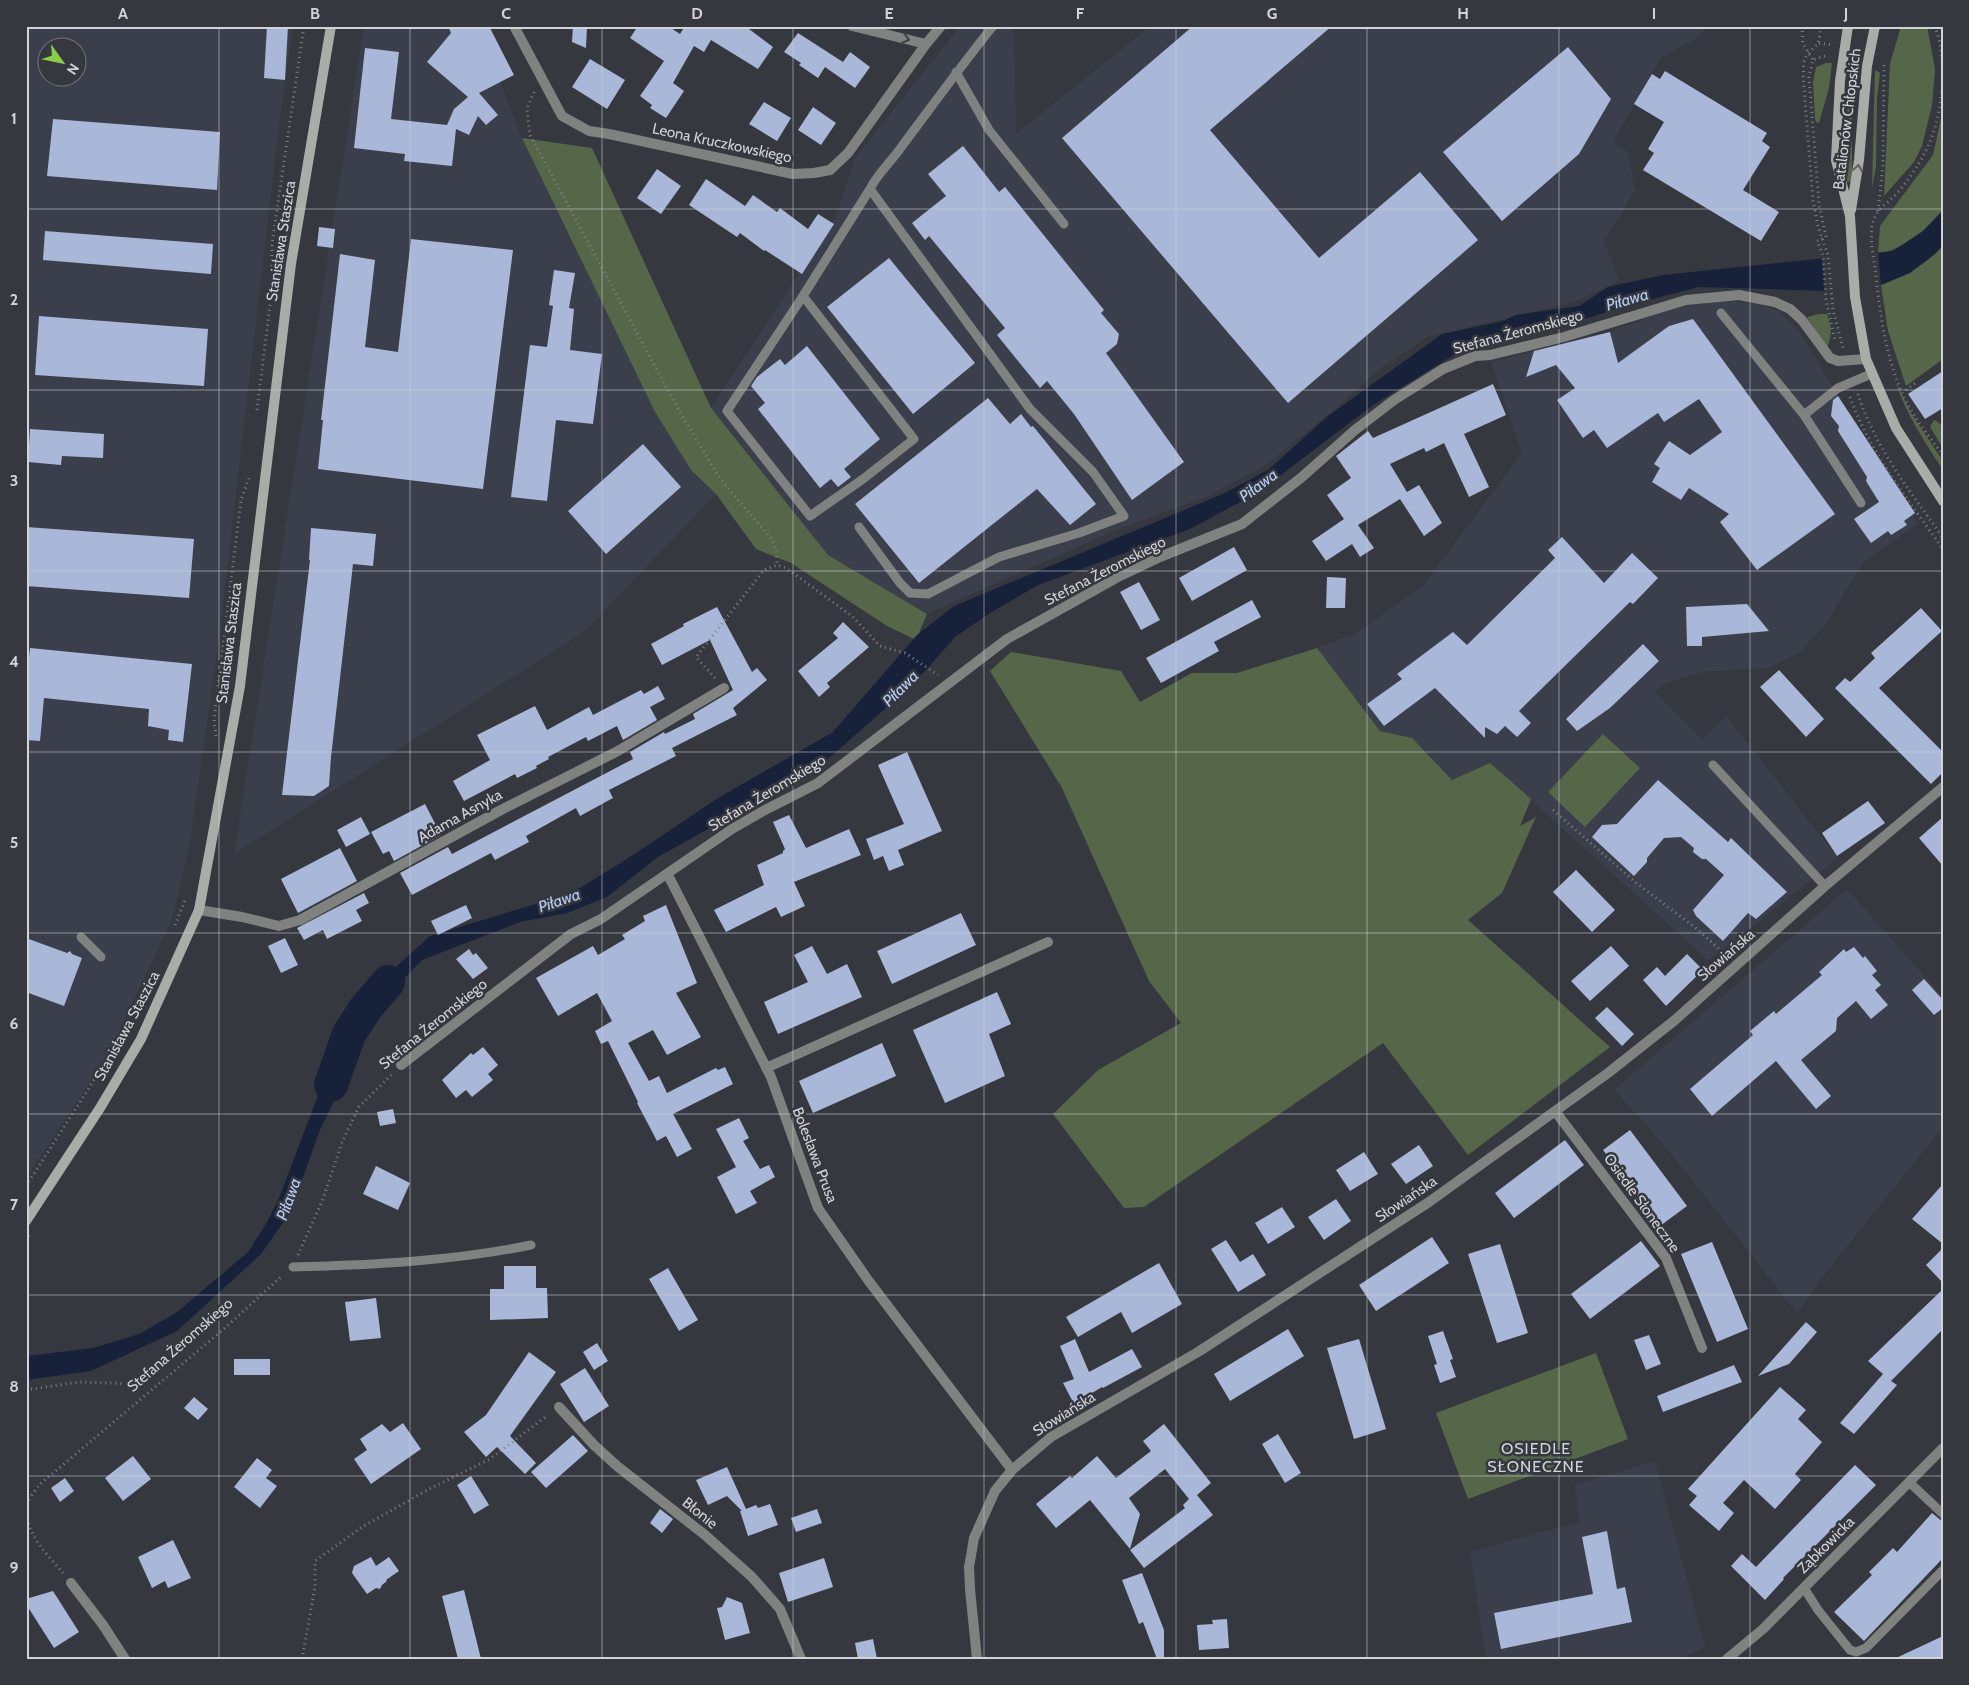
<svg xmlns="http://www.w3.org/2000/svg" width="1969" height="1685" viewBox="0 0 1969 1685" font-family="Cabin,sans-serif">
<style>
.built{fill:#3a3f4b;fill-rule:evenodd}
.green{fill:#566649}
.water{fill:#17223a}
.pier{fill:#35383e}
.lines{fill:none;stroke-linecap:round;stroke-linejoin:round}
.river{stroke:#17223a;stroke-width:34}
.building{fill:#a9b8d8}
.path{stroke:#808287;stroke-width:3;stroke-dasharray:1 4;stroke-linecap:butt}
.service{stroke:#80827f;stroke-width:9}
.minor{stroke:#80827f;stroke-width:10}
.tertiary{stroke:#80827f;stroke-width:10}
.secondary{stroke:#a9aca7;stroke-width:10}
.oneway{stroke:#3c3f44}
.oneway2{stroke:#5e6163}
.grid{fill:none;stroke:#d1d3d7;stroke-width:1;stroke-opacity:0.55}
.labels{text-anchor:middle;stroke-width:5;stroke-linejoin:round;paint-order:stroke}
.street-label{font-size:15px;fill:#d1d3d7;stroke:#35383e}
.water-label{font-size:16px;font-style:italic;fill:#b9cdf7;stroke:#35383e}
.neighbourhood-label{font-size:16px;letter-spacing:1px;fill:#d1d3d7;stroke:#35383e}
.neatline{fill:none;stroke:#d1d3d7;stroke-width:2}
.grid-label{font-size:16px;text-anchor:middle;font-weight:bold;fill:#d1d3d7}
</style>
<rect width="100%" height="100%" fill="#35383e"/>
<path class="built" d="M26,26H293L279,126L219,639L189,847L172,919L109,1053L26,1178ZM48,48H78V78H48Z
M364,26H478L522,138L655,412L691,470L716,494L585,631L234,854Z
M960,26H1014L1016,134L1151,26H1708L1697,38L1661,58L1613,142L1628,152L1635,191L1604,241L1619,281L1577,301L1428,337L1383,366L1340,405L1263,467L1208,496L1114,531L927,614L828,555L711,408L835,218L855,158Z
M1715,300L1758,304L1779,311L1798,330L1918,524L1863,562L1828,621L1800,652L1768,668L1703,672L1667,683L1654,691L1702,739L1726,716L1838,858L1709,961L1490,763L1452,780L1412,738L1380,731L1317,648L1354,634L1422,587L1522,453L1491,362L1610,332L1651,316L1699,302Z
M1847,889L1943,997V1127L1827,1271L1797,1313L1666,1147L1614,1090Z
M1655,1461L1705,1647L1680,1659H1486L1470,1552L1579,1522L1575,1485Z"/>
<path class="green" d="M1901,26H1927L1935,69L1932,105L1922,146L1914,162L1884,196L1890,64Z
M1826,63H1832L1829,88L1819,123L1816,122L1815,118L1813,82L1816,67Z
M1851,64L1856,65L1852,117V181L1848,182L1846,180L1847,113Z
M1875,70L1880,73L1877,98L1876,167L1872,188Z
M1943,109V210C1927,230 1904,249 1878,254L1880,226L1933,155Z
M522,138L592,148L711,408L828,555L927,614L916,640L887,626L791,563L756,549L716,494L691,470L655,412Z
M1943,245V359L1906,386L1888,331L1881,285C1904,275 1927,265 1943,245Z
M1819,314H1827C1832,328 1832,335 1827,348L1807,317Z
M1895,381L1911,413L1943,461V470C1924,441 1906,414 1895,381Z
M1934,420C1946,424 1943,437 1943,448L1930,427Z
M1317,648L1380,731L1412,738L1452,780L1490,763L1531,799L1520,826L1536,817L1502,893L1468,920L1610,1047L1468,1155L1383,1043L1144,1207L1124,1208L1053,1114L1098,1070L1181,1023L1149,981L1062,788L990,671L1011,652L1121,671L1140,702L1192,673H1237Z
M1603,734L1640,768L1585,827L1548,792Z
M1596,1353L1628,1439L1468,1499L1436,1413Z"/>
<path class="water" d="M1943,210V245L1935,254L1910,273L1881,285L1826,291L1699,287L1626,306L1549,330L1452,356L1373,405L1257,493L1190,529L1038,585L990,613L955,637L927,669L894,701L820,766L658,857L607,897L567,913L520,922L422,960L381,1003L320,1130L290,1213L261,1254L177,1331L91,1371L26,1380V1356L93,1348L139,1334L176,1313L248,1252L266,1224L279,1198L322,1085L379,982L430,936L552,899L580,888L633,855L718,798L833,732L917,635L954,606L1225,493L1268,470L1328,416L1442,334L1503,321L1516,315L1579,306L1608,287L1663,275L1893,251L1923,231Z"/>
<path class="pier" d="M1878,250L1881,287L1825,294L1822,257Z"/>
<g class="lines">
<path class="river" d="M331,1085L349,1034L365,1009L388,982"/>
</g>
<path class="building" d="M267,26H288L285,80L264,78Z
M448,26H489L514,75L479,93L498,115L486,125L478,116L469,135L456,129L452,166L404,161L405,154L354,148L365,48L399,52L391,119L447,125L454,109L468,97L427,62L451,33Z
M573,26H587L586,48L572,42Z
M638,26H668L680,34L685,26H745L773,47L758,69L711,40L704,52L694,46L673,83L684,91L666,118L650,108L652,105L640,96L664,61L630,38Z
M1193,26H1332L1210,130L1319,258L1420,172L1478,240L1288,403L1062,138Z
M798,33L843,62L850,52L870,67L855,88L825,67L818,78L799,65L801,63L784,52Z
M1568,47L1611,99L1579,154L1502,221L1443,152Z
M590,59L625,80L607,109L572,87Z
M1665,71L1767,133L1762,141L1770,147L1743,190L1779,212L1761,241L1643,170L1654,153L1648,149L1664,122L1634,104L1652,74L1660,79Z
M764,102L791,118L777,141L749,124Z
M813,107L836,123L821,145L798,130Z
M53,119L220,132L217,190L47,176Z
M963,146L999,192L1005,187L1104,310L1101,313L1119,334L1117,344L1106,353L1184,462L1132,500L1074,414L1047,381L1040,388L997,335L1005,328L929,236L925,240L912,223L946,196L928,174Z
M657,169L681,186L661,214L637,198Z
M706,179L745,206L753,195L777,212L780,208L808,229L818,214L834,224L802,274L765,250L764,251L740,233L737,237L689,205Z
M319,227L335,229L333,248L317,246Z
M45,231L213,244L211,274L43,260Z
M411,239L513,250L483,489L318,469L323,420H321L340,254L375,260L365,347L398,352Z
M889,258L975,363L913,414L827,307Z
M554,270L575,273L569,308L574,309L570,350L602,354L593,424L556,420L547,501L511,497L530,345L547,347L553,306L549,305Z
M39,316L208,329L204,386L35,375Z
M1693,319L1835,514L1757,570L1720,522L1729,514L1689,488L1681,500L1652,482L1660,468L1654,464L1669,441L1690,455L1722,432L1699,399L1664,422L1658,413L1607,448L1594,430L1583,438L1557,400L1575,388L1556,365L1526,377L1534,351L1610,332L1618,363L1669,326Z
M807,346L880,439L844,469L851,477L838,487L831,479L820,488L758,409L765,403L751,386L757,377L780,359L785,365Z
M1943,371V408L1925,419L1908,394Z
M1493,384L1506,415L1464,434L1489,487L1469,497L1444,443L1426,452L1424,448L1390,464L1407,492L1419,485L1442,523L1424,536L1400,499L1358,525L1374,548L1360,557L1352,544L1326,561L1312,541L1344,519L1327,495L1351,478L1336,456L1368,431L1373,438Z
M1838,396L1915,513L1904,521L1907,525L1891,535L1888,531L1871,543L1854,519L1879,502L1866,481L1867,477L1838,431L1839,426L1831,416L1833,400Z
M988,398L1010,424L1021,414L1031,427L1033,426L1096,504L1070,525L1037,489L919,583L855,504Z
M30,429L104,434L103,458L62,456L61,465L28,462Z
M643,444L681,487L606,554L568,511Z
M26,527L194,539L189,598L26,586Z
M311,528L376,534L373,566L353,564L331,757L329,786L314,796L282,795L310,560H309Z
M1562,537L1604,583L1632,553L1658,578L1633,604L1630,602L1519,711L1531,723L1517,737L1505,726L1497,734L1485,727V738L1435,688L1384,726L1367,704L1402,679L1397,674L1453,632L1467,645L1555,558L1548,550Z
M1234,547L1247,570L1192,601L1179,578Z
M1327,577L1346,578L1345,608H1326Z
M1139,582L1160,620L1141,630L1120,592Z
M1252,600L1261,617L1214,642L1219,651L1161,683L1146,658Z
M1747,604L1769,631L1702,637V646H1687L1686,607Z
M717,607L752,672L757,668L767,680L733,708L737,715L672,748L676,756L609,790L613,798L580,816L576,808L526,836L529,842L495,860L491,853L412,895L400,873L448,847L452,854L633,759L630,752L664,732L665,734L695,719L693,714L733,690L710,640L662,665L651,644L684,626L683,624Z
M1921,608L1942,631L1879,688L1943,752V772L1931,784L1835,688L1845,678L1850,682L1875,658L1871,653Z
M843,622L869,647L827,683L830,687L819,697L798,671L838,638L833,633Z
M1643,644L1659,661L1610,708L1577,731L1566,719Z
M30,648L192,664L183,742L168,740L169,730L148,726L149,709L44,698L40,741L26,740V682Z
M1779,670L1824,719L1806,737L1760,687Z
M658,686L665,699L650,707L657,720L623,740L617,726L588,741L586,737L548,757L549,759L536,766L537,768L517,778L515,774L464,801L453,781L490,760L477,735L535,706L547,730L589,707L593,715L641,690L644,694Z
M907,752L942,831L898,850L904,865L889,871L883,856L874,860L866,839L904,824L878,765Z
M1658,780L1728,842L1731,838L1787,892L1756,919L1748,913L1723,941L1696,916L1693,910L1724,875L1706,859H1702L1693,852L1694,848L1681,837L1664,838L1647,858V862L1634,876L1592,837L1602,825L1617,824Z
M1868,801L1885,823L1837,856L1822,833Z
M425,804L441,835L394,861L389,851L383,854L371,832Z
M789,815L806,848L849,829L861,855L794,882L805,906L781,917L776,907L726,932L714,910L764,885L757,865L783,853V851L785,849L773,822Z
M361,817L370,834L346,847L337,830Z
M1943,817V866L1919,838Z
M340,848L357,881L298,913L281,879Z
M1576,870L1615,910L1592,932L1553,892Z
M364,893L369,903L356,910L362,921L327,939L323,930L304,940L297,928Z
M466,905L472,918L438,935L431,921Z
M666,905L697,983L676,993L701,1037L667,1055L653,1030L628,1043L649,1081L659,1076L667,1093L716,1068L718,1070L725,1067L733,1084L673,1114L692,1149L677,1157L666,1136L657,1141L637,1103L638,1102L608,1041L601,1044L595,1031L612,1021L597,993L558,1016L536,978L593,946L598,955L625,939L622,935L645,921L643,916Z
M961,913L976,945L892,984L877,951Z
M26,938L67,953L70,951L72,954L82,958L64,1006L26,992Z
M285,938L298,965L281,973L268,946Z
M812,946L827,974L847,964L862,997L778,1034L764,1002L808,982L794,955Z
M1611,946L1629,966L1590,1001L1571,981Z
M1854,947L1863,958L1865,956L1877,971L1872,975L1881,985L1875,990L1888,1005L1871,1019L1856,1001L1837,1018L1836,1031L1801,1060L1831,1096L1816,1109L1776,1061L1712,1116L1690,1089L1753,1035L1750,1031L1774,1011L1776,1014L1822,975L1819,972L1844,949L1846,952Z
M469,949L473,955L476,953L488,968L473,979L456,959Z
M1687,954L1703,970L1666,1006L1643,980L1657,967L1665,976Z
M1924,979L1943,1000V1008L1934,1015L1912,990Z
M997,992L1011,1024L989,1034L1005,1076L945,1103L913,1030Z
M1607,1007L1634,1034L1622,1046L1595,1018Z
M882,1043L896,1076L813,1113L799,1081Z
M483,1047L498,1065L488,1074L493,1080L472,1097L466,1090L456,1098L442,1080L471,1053L473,1055Z
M393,1109L396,1123L380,1126L377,1112Z
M739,1118L749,1138L743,1141L760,1169L769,1165L775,1177L750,1191L757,1203L736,1214L717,1177L736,1167L716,1129Z
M1630,1130L1687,1206L1660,1226L1603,1150Z
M1565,1140L1584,1165L1514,1218L1495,1193Z
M1419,1145L1433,1166L1406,1184L1391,1164Z
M1364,1152L1378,1174L1350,1191L1336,1170Z
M376,1166L410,1183L398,1210L363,1194Z
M1943,1184V1244L1912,1219Z
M1336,1199L1351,1221L1324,1240L1308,1217Z
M1282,1207L1295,1227L1268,1244L1255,1223Z
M1432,1237L1449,1263L1376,1311L1359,1285Z
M1226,1240L1240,1262L1253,1254L1266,1275L1238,1292L1211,1249Z
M1641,1241L1660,1266L1590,1319L1571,1294Z
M1712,1242L1748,1329L1717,1342L1681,1254Z
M1500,1244L1528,1333L1497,1343L1468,1254Z
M1943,1248V1283L1926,1265Z
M1159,1263L1182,1304L1132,1333L1121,1312L1078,1337L1066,1317Z
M504,1266H536V1288H547L548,1318L490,1320V1289H504Z
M668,1268L698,1320L679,1331L649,1279Z
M1943,1289V1329L1891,1381L1897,1385L1854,1434L1840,1423L1883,1374L1868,1361Z
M376,1298L381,1338L350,1341L345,1302Z
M1806,1322L1817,1332L1789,1364L1758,1376Z
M1288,1329L1304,1356L1230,1401L1214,1374Z
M1443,1331L1453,1359L1450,1360L1456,1377L1440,1383L1434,1365L1437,1364L1428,1336Z
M1649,1335L1661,1364L1646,1370L1634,1340Z
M1075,1339L1089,1372L1132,1349L1142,1367L1103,1388L1102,1387L1074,1404L1063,1383L1074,1379L1060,1346Z
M1359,1339L1386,1429L1354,1439L1327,1348Z
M597,1343L608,1361L594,1370L583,1352Z
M529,1352L556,1372L510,1436L536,1463L525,1474L497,1447L486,1457L464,1432L486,1415Z
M234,1359H270V1375H234Z
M1734,1365L1742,1382L1663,1412L1657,1396Z
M585,1368L609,1406L584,1422L560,1384Z
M1780,1387L1806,1410L1798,1419L1822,1442L1795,1474L1801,1480L1775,1509L1744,1480L1723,1503L1734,1513L1719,1531L1689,1505L1697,1496L1688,1489Z
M194,1397L208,1409L198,1420L184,1408Z
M403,1423L421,1449L371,1484L354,1459L367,1450L360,1439L382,1424L390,1432Z
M1164,1424L1211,1483L1197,1495L1213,1515L1144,1568L1130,1550L1185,1508L1183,1505L1189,1499L1165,1469L1129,1498L1140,1514L1130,1549L1090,1500L1056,1528L1036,1504L1070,1476L1072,1478L1097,1456L1116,1478L1151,1451L1143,1441Z
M1278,1434L1301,1473L1285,1483L1262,1444Z
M573,1435L588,1451L546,1488L531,1472Z
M133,1456L151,1479L123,1501L105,1478Z
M257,1458L272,1470L266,1478L277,1486L260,1508L234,1487Z
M1855,1465L1876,1485L1783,1578L1784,1579L1765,1600L1731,1566L1742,1554L1756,1567Z
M727,1467L746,1509L756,1505L758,1508L770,1504L778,1525L748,1536L740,1511H742L727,1496L708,1505L696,1480Z
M471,1476L489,1505L474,1514L457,1485Z
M65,1478L74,1491L60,1502L51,1488Z
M660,1509L673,1519L662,1533L650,1523Z
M817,1509L822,1523L796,1532L791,1518Z
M1932,1513L1943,1522V1558L1864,1641L1834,1612L1872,1575L1869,1572L1893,1548L1897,1552Z
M1607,1531L1617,1589L1625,1587L1632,1622L1501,1649L1494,1613L1593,1594L1582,1537Z
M173,1540L191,1578L168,1588L165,1581L152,1588L138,1557Z
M371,1557L376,1566L389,1557L399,1571L386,1580L387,1581L382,1585L380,1589L376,1588L367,1594L352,1573L354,1566Z
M824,1558L833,1587L788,1602L779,1573Z
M1142,1573L1164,1630V1659H1157L1143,1622L1139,1624L1122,1580Z
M464,1590L481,1659H458L442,1596Z
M53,1591L79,1632L54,1648L26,1604V1599Z
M727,1597L742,1603L750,1633L725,1640L717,1608L722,1607Z
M1227,1619L1229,1648L1199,1650L1197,1625L1213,1624L1212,1620Z
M1943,1636V1659H1894Z
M873,1639L877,1659H858L855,1643Z"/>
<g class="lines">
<path class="path" d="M1802,26L1803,44L1813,60
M1819,26C1823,52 1808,45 1804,62C1803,66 1804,71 1803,75L1813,201L1818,227L1828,255L1833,310L1843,348
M1935,26L1940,43L1943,67
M1819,43L1832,45
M1825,56L1813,60L1809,77L1819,204L1826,237L1817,241L1823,255L1826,300L1835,340
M1943,77C1940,125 1930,153 1899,191C1892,199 1883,205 1877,213C1867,229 1873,251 1875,269C1881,321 1887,374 1916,418C1924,431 1934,443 1943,455
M534,92L527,109L530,135L682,416L721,480L772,539L776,552L777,565
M1878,211L1883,165L1884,65
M272,286V244L304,26
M1906,390L1918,381
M1858,394C1875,448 1911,492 1943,538
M1850,397C1870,453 1909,501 1943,549
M257,410L271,297
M715,678L696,657L764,570L777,565L786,568L852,616L880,646L905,653L938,675
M216,736L214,719L241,500L249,478
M1553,810L1635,882L1697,929L1727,956
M175,925L186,898
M26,1186L89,1088L140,1003
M26,1240L30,1233
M298,1255L323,1199L342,1142L359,1107L392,1074
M26,1390L79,1382L137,1384
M63,1573C48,1555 23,1532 27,1505C28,1499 35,1491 39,1485L225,1328L283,1275
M302,1659L315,1587V1561L362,1527L431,1488L490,1459L548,1415"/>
<path class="service" d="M956,72L989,130L1064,224
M803,296L914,439L863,479L810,516L727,411L803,296L870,189
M1721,313L1804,415
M1861,503L1804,415L1838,388L1871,374
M859,527L900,583L910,593L928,594L999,557L1079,533L1124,516L1093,472L1030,409L870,189C878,173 892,161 902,146C932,106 961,66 993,26
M1713,765L1825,886
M81,937L101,957
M293,1267C372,1265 453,1261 531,1245
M1909,1482L1943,1514
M1804,1588L1818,1610L1850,1650L1856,1652L1866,1648L1943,1570"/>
<path class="minor" d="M514,26L562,116L589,131L609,134L793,174L814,173L830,170L848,153L926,44L941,26
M852,26L926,44
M668,875L771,1077L818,1208L868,1280L1012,1470
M199,910L242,917L279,926L300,920L501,810L616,752L724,688
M401,1065L571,934L601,919L732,829L765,810L818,783L1007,639L1120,576L1160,557L1242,524L1302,477L1355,430L1394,400L1443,369L1475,356L1490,355L1564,337L1686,300L1739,295L1775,302L1790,309L1802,320L1830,358L1838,361L1866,359
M766,1068L1048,942
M1555,1111L1666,1258L1702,1348
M559,1407L594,1445L617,1466L705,1535L752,1577L780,1609L801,1659
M71,1583L103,1625L125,1659
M977,1659L970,1589L969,1567L974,1538L995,1491L1012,1470L1051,1437L1198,1352L1429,1202L1608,1073L1675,1020L1825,886L1943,787"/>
<path class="tertiary" d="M1727,1659L1763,1629L1943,1448"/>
<path class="secondary" d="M1848,26L1840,81L1836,160L1850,216L1855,297L1866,359L1896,428L1943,501
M1851,210L1859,160L1867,66L1875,26
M26,1221L100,1108L141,1039L199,910L240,686L291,264L331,26"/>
</g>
<defs><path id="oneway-chevron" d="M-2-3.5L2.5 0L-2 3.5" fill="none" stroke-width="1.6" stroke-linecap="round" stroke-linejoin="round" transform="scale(1.25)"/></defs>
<use class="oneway" href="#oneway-chevron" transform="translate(906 39) rotate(14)"/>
<use class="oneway2" href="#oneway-chevron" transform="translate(1858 168) rotate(-80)"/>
<path class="grid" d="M219,26V1659M410,26V1659M602,26V1659M793,26V1659M984,26V1659M1176,26V1659M1367,26V1659M1559,26V1659M1750,26V1659M26,209H1943M26,390H1943M26,571H1943M26,752H1943M26,933H1943M26,1114H1943M26,1295H1943M26,1476H1943"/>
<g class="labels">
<g class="street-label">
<text transform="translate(1847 119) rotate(-83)" y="5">Batalionów Chłopskich</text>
<text transform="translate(722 143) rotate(12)" y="5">Leona Kruczkowskiego</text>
<text transform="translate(281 241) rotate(-81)" y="5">Stanisława Staszica</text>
<text transform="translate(1518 332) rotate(-15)" y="5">Stefana Żeromskiego</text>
<text transform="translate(1105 571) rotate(-27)" y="5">Stefana Żeromskiego</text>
<text transform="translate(229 643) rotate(-83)" y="5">Stanisława Staszica</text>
<text transform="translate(767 793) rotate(-31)" y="5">Stefana Żeromskiego</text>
<text transform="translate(460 816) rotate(-29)" y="5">Adama Asnyka</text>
<text transform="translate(1726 955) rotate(-41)" y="5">Słowiańska</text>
<text transform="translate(433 1024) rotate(-39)" y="5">Stefana Żeromskiego</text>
<text transform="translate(127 1026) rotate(-62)" y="5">Stanisława Staszica</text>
<text transform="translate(815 1155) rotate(69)" y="5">Bolesława Prusa</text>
<text transform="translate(1406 1199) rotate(-34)" y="5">Słowiańska</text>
<text transform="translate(1642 1203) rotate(54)" y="5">Osiedle Słoneczne</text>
<text transform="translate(180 1345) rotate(-41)" y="5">Stefana Żeromskiego</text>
<text transform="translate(1064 1414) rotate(-32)" y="5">Słowiańska</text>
<text transform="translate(700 1513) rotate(39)" y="5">Błonie</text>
<text transform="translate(1826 1545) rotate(-45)" y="5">Ząbkowicka</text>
</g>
<g class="water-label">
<text transform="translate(1627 299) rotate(-16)" y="6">Piława</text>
<text transform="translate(1258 485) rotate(-37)" y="6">Piława</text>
<text transform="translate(900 688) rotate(-45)" y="6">Piława</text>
<text transform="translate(559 900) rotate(-19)" y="6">Piława</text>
<text transform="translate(288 1199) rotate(-70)" y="6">Piława</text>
</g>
<g class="neighbourhood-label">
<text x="1536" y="1454">OSIEDLE<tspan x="1536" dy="18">SŁONECZNE</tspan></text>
</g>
</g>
<rect width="1969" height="1685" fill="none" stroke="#35383e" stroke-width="55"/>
<g transform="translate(62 62) rotate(123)"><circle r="24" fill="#35383e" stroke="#73767b"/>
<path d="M0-4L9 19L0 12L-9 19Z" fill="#8ace47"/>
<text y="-8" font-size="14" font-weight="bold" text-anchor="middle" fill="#d1d3d7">N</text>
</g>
<rect x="28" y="28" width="1914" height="1630" class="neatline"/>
<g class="grid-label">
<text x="123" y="19">A</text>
<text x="315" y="19">B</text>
<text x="506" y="19">C</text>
<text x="697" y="19">D</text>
<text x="889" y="19">E</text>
<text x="1080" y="19">F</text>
<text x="1272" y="19">G</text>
<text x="1463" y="19">H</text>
<text x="1654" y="19">I</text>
<text x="1846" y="19">J</text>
<text x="14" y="124">1</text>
<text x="14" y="305">2</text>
<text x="14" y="486">3</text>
<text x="14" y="667">4</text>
<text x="14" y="848">5</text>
<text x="14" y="1029">6</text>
<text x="14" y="1210">7</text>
<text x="14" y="1392">8</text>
<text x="14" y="1573">9</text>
</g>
</svg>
